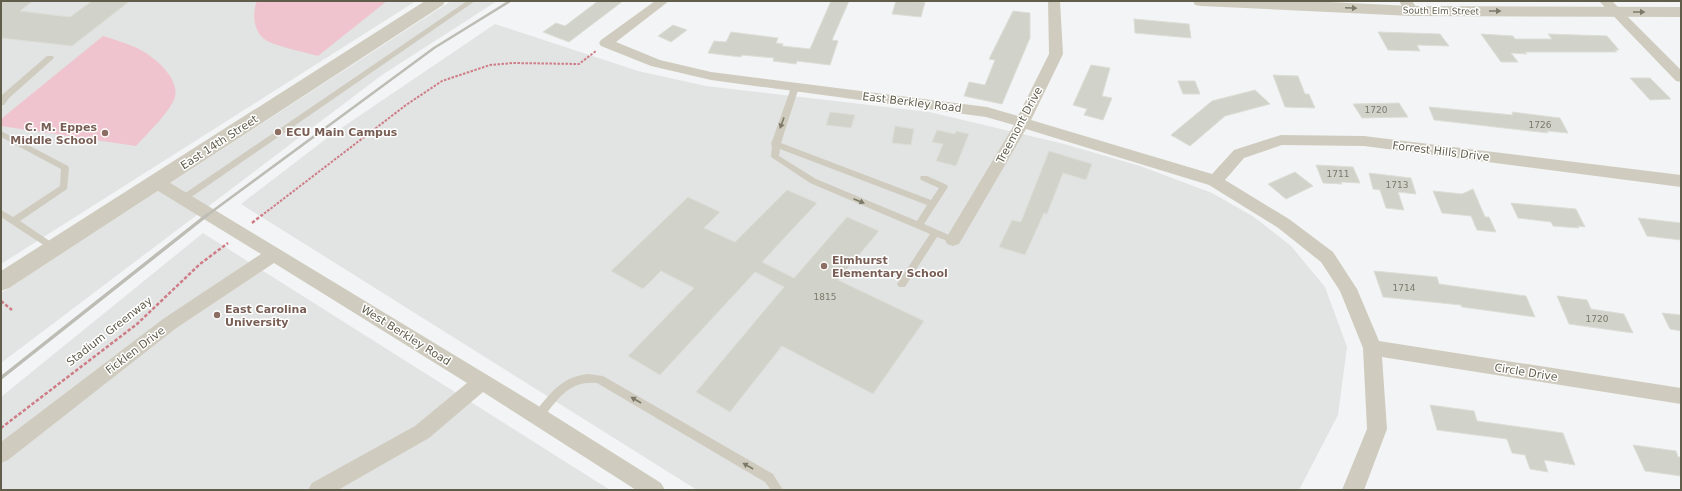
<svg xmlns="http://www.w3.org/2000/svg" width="1682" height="491" viewBox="0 0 1682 491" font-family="'DejaVu Sans',sans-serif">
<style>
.education{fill:#e2e3e3}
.green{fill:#f0c4ce}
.building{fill:#d1d2ca;stroke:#ddded7}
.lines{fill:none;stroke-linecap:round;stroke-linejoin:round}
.path-far1{stroke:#ce7c85;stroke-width:2;stroke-dasharray:2.5 1.5;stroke-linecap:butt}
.path{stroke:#ce7c85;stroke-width:2.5;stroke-dasharray:3.5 2;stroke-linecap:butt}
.service{fill:#cfccbf;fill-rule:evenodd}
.minor{fill:#cfccbf;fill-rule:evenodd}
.tertiary{fill:#cfccbf;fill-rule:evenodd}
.rail-far1{stroke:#bdbdb5;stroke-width:2.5}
.rail{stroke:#bdbdb5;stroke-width:3.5}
.oneway{fill:#7c7968}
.education-dot{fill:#8d6e63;stroke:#fff;stroke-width:1.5}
.labels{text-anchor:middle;stroke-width:3;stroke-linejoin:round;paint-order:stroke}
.far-street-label{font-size:9px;fill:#605d4b;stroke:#fff}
.number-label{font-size:9px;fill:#7c7a6b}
.street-label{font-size:11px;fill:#605d4b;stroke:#fff}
.education-label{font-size:11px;font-weight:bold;fill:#785e54;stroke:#fff;text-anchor:start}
</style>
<rect width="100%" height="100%" fill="#f3f4f5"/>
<path class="education" d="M1,1H416L1,264Z
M451,1H497L382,75L1,363V293Z
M495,24L638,71L706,86L929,112L1064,144L1140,166L1212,193L1254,217L1291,246L1325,287L1347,347L1338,415L1299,490H697L241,204L331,135Z
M203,233L610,490H1V397Z"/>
<path class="green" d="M257,1H387L318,56C304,52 279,47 267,41C253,33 252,13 257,1Z
M103,36C113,39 123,42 132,46C149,52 180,76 175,97C171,111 146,135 136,146L1,126V119Z"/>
<path class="building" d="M1,1H33L20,11L70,17L92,1H130L72,46L1,38Z
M598,1H623L569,42L543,32L556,23L565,26Z
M831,1H849L832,40L838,41L830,65L797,61L796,64L773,61L774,58L742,55L741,57L708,53L714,41L726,42L731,32L778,38L776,43L783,44L782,46L810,49Z
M896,1L925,2L921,17L892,14Z
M1013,11L1030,13V38L1002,104L964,96L969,82L985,85L995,60L989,59Z
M1134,19L1189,24L1191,38L1135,33Z
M673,25L687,30L671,42L658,36Z
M1378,32L1440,34L1449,46L1417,45L1420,51L1388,50Z
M1481,34L1513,36L1515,39H1552L1548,34L1607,36L1619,50H1615L1617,52H1525L1527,54L1511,53L1518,62H1501Z
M1091,65L1110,68L1102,96L1112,98L1103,120L1084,115L1087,109L1073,105Z
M1273,75L1298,76L1305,94H1309L1315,108L1285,107Z
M1630,78H1650L1671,99L1650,100Z
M1178,81H1195L1200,94H1183Z
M1255,90L1270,104L1225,116L1190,146L1171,135L1212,101Z
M1399,103L1408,117L1362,118L1353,104Z
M1429,107L1513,115L1512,112L1560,118L1568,133L1547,131L1548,133L1434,120Z
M830,112L855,115L851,128L826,125Z
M895,126L914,129L911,145L892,143Z
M937,130L955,134L956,131L969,134L956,166L936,161L943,144L932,142Z
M1049,151L1092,164L1086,180L1063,173L1047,214L1044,213L1025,255L999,247L1012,220L1021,222Z
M1316,165L1353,167L1360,183L1341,182L1342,184L1323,183Z
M1295,172L1313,186L1286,199L1268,184Z
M1369,173L1411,178L1416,194L1398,192L1404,210L1386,208L1380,190L1373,189Z
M1473,189L1485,217H1489L1496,232L1477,230L1471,216L1442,213L1433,191L1462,194Z
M787,190L817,203L762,262L794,278L847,217L879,231L838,280L924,321L873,394L782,346L730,412L696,392L784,287L755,272L660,375L628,356L694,288L661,271L643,289L611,271L688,197L720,212L704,228L735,242Z
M1511,203L1576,209L1585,227L1578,226L1579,228L1553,226L1551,222L1518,218Z
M1638,218L1681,223V240L1647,236Z
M1374,271L1437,277L1439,284L1526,296L1535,317L1462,307L1461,305L1383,297Z
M1557,296L1587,300L1591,309L1624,314L1633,333L1569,324Z
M1662,313L1681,315V331L1670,329Z
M1430,405L1474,411L1477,421L1563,433L1575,465L1544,460L1548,472L1530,469L1525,455L1512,453L1507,439L1437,430Z
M1633,445L1676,451L1678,457H1681V476L1645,471Z"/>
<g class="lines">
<path class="path-far1" d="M261,216L406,105L442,81L490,65L513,63L579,64L596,51"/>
<path class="path" d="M252,223L262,215
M1,301L12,310
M1,428L137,324L200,264L228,243"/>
<path class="service" d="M467,1H475L187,200H181L180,198L181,196Z
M47,56H53L54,58L9,98L4,105H1V97L3,94Z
M792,85H795L799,87L781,143L931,200L939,188L921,180L920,178L921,176H927L947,185L948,187L924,224L956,238L957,240L953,243L937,237L905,287H899L897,284L930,234L810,183L771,157L772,146L771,144ZM780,149L927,205L917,221L816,179L779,156Z
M1,131L68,166L69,168L67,189L20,221L57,246L59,248L57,250H51L1,217V210L13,217L60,186L61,169L1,137Z
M588,374L603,376L773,474L783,490H771L765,482L597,383C569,380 558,399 542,419L538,421L534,419L533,416L534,413C551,393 561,377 588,374Z"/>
<path class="minor" d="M655,1H669L616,42L660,60L711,72L987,107L1018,116L1049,54L1048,1H1060L1063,54L1031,120L1212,174L1234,150L1281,135L1364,136L1681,175V187L1364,146L1282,145L1244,158L1225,180L1289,219L1333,252L1357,289L1379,341L1681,388V404L1382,357L1387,429L1364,490H1342L1367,429L1363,348L1340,291L1321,262L1277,227L1209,185L1026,129L959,244L953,246L947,244L945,240L1014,125L986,117L711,80L651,66L601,46L599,43L601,40Z
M1399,1H1412L1419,11L1417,14H1407Z
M1599,1H1612L1681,70V82L1676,81Z
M156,176L162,178L545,410L661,483L665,490H636L483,392L429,438L338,490H308L312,483L415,426L467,383L274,263L175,329L8,460L1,463V442L163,319L261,254L150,186L148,182L150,178Z"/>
<path class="tertiary" d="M425,1H445L443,5L9,288L1,291V271Z
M1193,1H1308L1412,6L1681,7V17L1412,16L1201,6L1195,5Z"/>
<path class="rail-far1" d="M206,216L434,48L510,1"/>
<path class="rail" d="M1,378L207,215"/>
</g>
<defs><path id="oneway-solid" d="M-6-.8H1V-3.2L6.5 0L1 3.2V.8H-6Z"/></defs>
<g class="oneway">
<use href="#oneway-solid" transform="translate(1351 8) rotate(2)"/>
<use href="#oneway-solid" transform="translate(1495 11)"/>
<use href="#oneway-solid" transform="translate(1639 12)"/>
<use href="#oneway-solid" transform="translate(782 123) rotate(110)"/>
<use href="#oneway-solid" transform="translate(859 201) rotate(23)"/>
<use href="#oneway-solid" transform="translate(636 400) rotate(-150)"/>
<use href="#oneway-solid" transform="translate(748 466) rotate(-150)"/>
</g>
<g class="education-dot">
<circle cx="278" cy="132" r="4"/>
<circle cx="105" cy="133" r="4"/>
<circle cx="824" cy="266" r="4"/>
<circle cx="217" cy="315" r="4"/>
</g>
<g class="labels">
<g class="far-street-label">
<text transform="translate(1441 11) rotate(1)" y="3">South Elm Street</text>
</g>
<g class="number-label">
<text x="1376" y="113">1720</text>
<text x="1540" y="128">1726</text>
<text x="1338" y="177">1711</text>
<text x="1397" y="188">1713</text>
<text x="1404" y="291">1714</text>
<text x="825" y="300">1815</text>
<text x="1597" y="322">1720</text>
</g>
<g class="street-label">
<text transform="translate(912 102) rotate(7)" y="4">East Berkley Road</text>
<text transform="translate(1019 125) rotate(-62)" y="4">Treemont Drive</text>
<text transform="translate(219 142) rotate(-33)" y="4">East 14th Street</text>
<text transform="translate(1441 151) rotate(7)" y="4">Forrest Hills Drive</text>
<text transform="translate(109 331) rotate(-38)" y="4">Stadium Greenway</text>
<text transform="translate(406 335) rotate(32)" y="4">West Berkley Road</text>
<text transform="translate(135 350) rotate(-37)" y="4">Ficklen Drive</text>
<text transform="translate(1526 372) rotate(9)" y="4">Circle Drive</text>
</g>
<g class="education-label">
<text x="97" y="131" text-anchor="end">C. M. Eppes<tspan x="97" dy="13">Middle School</tspan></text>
<text x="286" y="136">ECU Main Campus</text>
<text x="832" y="264">Elmhurst<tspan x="832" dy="13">Elementary School</tspan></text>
<text x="225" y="313">East Carolina<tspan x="225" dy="13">University</tspan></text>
</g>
</g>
<rect width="1682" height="491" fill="none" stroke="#605d4b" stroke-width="4"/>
</svg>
